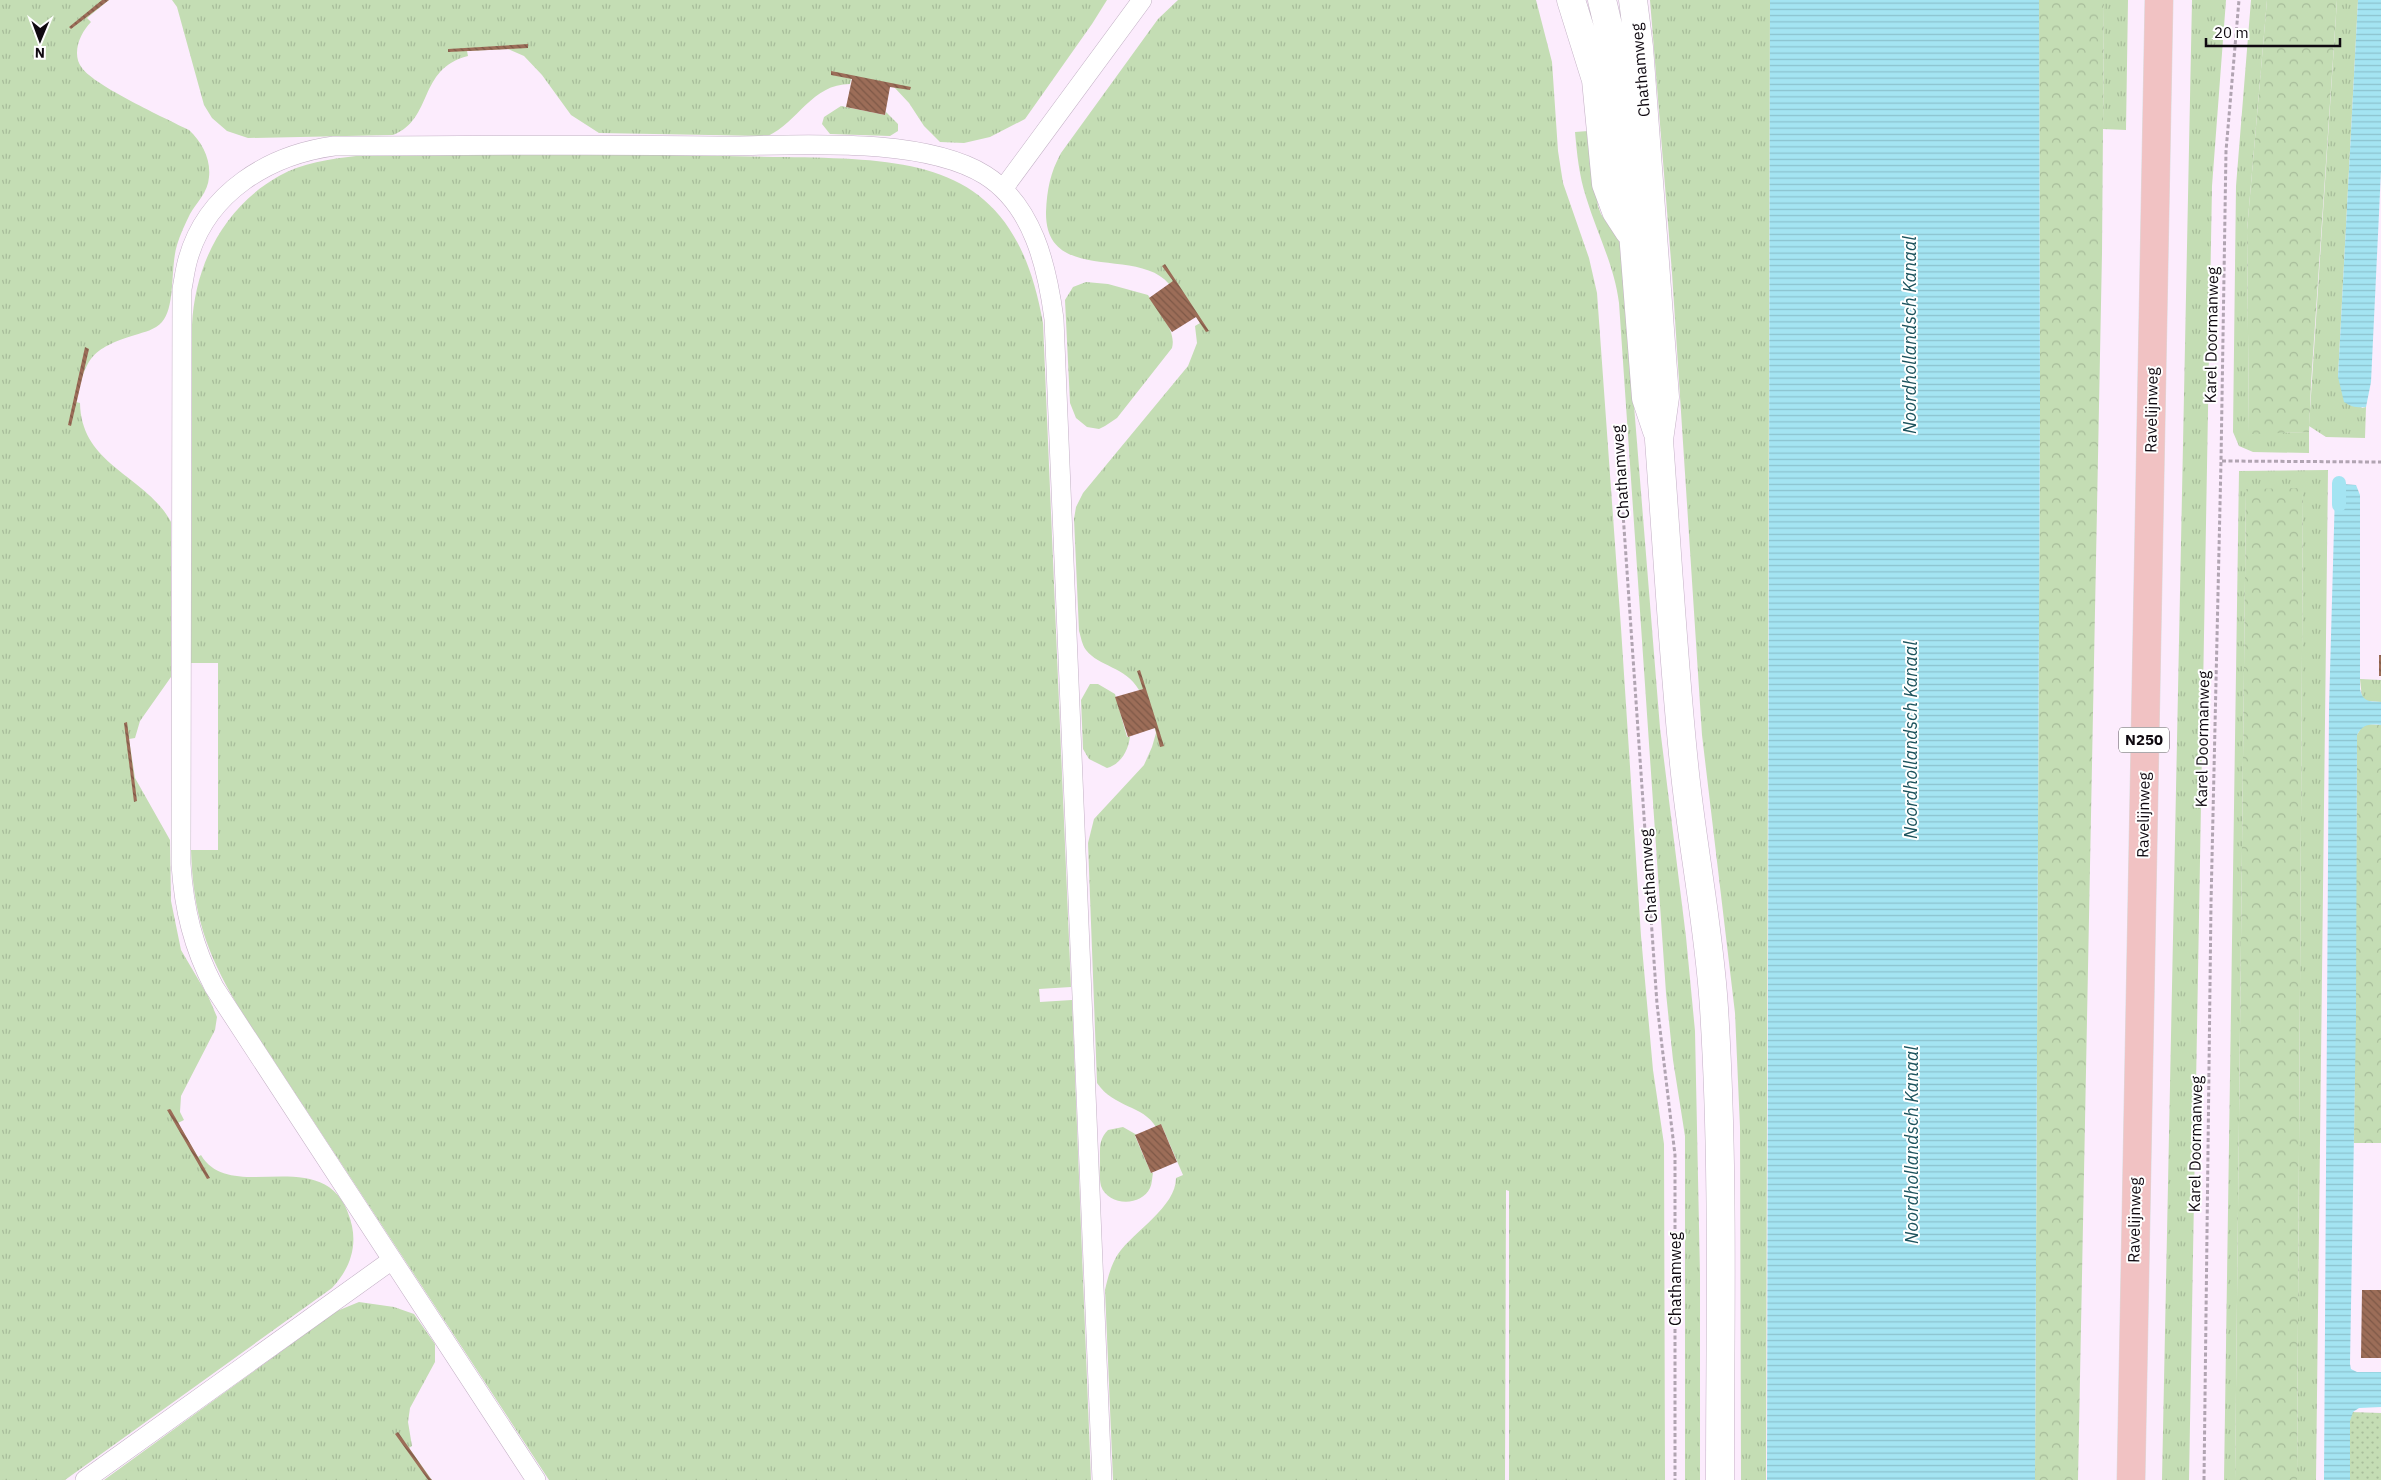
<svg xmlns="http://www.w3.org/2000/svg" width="2381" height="1480" viewBox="0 0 2381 1480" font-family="'IBM Plex Sans',sans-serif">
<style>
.grass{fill:url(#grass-tufts)}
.forest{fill:url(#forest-crowns)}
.park{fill:url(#park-dots)}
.water{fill:url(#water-rules)}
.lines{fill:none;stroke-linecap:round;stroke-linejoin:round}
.stream{stroke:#a4e4f2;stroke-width:14}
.building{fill:url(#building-back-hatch)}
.service-casing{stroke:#c2b0c4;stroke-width:20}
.minor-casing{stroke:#c2b0c4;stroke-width:29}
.primary-casing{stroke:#ddddde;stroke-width:29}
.path{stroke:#b1a4b2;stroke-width:3;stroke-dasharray:4 2.5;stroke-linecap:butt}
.service{stroke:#fff;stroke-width:19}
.minor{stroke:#fff;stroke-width:28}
.primary{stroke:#f1c2c3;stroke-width:28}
.labels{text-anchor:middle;stroke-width:4;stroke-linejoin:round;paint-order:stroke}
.shield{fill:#fff;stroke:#575358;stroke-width:1}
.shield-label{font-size:15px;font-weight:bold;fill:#0f0910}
.street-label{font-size:16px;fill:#0f0910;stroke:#fff}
.water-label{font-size:18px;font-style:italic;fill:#1c535d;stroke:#fff}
</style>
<defs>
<pattern id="grass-tufts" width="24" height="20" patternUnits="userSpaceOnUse" patternTransform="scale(1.25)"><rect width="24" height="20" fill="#c4ddb4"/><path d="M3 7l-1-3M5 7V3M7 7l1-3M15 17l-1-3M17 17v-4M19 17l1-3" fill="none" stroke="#a7bc9a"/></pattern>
<pattern id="forest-crowns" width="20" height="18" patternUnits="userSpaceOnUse" patternTransform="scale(1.25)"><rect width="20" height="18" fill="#c4ddb4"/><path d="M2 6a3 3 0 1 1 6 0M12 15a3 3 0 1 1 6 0" fill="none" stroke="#a7bc9a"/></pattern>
<pattern id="park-dots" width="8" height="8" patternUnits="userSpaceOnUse" patternTransform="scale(1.25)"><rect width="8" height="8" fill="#c4ddb4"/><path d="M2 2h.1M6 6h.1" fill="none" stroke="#a7bc9a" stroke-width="1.8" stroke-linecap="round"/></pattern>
<pattern id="water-rules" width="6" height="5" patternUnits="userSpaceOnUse" patternTransform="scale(1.25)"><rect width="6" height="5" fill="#a4e4f2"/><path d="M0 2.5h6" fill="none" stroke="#8cc2ce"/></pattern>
<pattern id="building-back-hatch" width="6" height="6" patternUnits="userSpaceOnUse" patternTransform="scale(1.25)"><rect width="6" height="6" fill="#9c6d58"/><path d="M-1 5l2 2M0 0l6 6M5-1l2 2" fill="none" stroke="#7e5847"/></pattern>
</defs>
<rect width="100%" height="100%" fill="#fcecfd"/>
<path class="grass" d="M0,0H109L87,18L91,22C80,33 71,54 82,68C95,86 165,118 189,130C202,142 211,159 209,177C208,192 197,202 190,214C185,224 180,235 177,245C170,268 176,306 162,322C155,330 144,332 135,335C90,349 86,358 76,402L80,403C81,466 146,475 171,522V677L140,721L135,738L129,739L135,778L170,840L171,901L181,950L208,996L217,1017L215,1030L181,1096L180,1112L184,1120L178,1123L198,1157L201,1155C232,1208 332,1136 352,1226C357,1250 348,1271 332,1288L65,1480H0Z
M172,0H1107L1092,24L1025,119L990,137L964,143L940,142L924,126L909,103L894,87L851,79L850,84C812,84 798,122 768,136L599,133L571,115L542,75L524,56L508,49L467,51L468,56C417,69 434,119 393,135L248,138L227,131L212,118L204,105L177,7Z
M1178,0H1536L1552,62L1558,151L1563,183L1589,258L1597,293L1621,628L1641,936L1653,1070L1664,1144L1665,1480H1509V1191L1506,1190L1505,1480H1113L1105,1290C1108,1277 1111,1265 1118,1254C1134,1231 1176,1207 1176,1178L1183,1175L1161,1124L1156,1127C1143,1105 1114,1108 1097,1083L1088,843L1094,819L1144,765L1152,747L1156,733L1143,689L1139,690C1125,666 1099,667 1086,650C1082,645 1081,637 1079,631L1074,519L1076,507L1083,493L1188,366L1197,343L1195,326L1200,323L1173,282L1169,284C1138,246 1045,285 1046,212C1047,190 1050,173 1061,153L1158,19Z
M1650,0H1770L1766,1480H1741L1740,1127L1735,1013L1702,735L1672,273Z
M2104,0H2128L2126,130L2103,129Z
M2192,0H2226L2212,186L2189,1480H2162Z
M2251,0H2267L2247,230L2249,433L2309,432V453L2253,452L2239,446L2233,432L2236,186Z
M2337,0H2358L2338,377L2362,408L2366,407L2365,438L2326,437L2309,426Z
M841,106L885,115L886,112L898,124V131L890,136L830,134L822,124L824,117Z
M1588,131L1598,206L1601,214L1621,244L1660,728L1686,937L1695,1031L1700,1275V1480H1685V1136L1673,1060L1666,993L1619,303C1614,264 1597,234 1586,197C1579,175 1577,154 1575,132Z
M598,154C660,155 722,156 784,157C922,159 1015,163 1043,323L1071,987L1039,989L1040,1002L1072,1000L1091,1480H549L238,1006C206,952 193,914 191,850H218V663H191L192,325C195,264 224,207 279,176C302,163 330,159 356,156Z
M1086,282L1108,284L1148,295C1157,310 1177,330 1172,348L1117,418L1105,426L1099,429L1087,427L1076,418L1070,403L1065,300L1073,287Z
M2328,470L2316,1480H2297L2303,489H2246L2235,1480H2224L2239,471Z
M2360,679L2381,680V702L2366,701L2362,698Z
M1090,684H1098L1115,694L1127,737H1130C1128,751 1121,764 1107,768L1089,759L1083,749L1081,700Z
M1123,1127L1137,1135L1135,1136L1151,1173H1153C1152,1178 1152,1184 1150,1188C1141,1207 1108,1206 1101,1186C1099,1178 1100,1167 1100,1159C1100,1147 1099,1139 1108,1130Z
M359,1302L394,1307L414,1314L435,1344V1362L410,1408L408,1422L412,1446L409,1448L432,1480H104L337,1311Z"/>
<path class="forest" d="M2039,0H2104L2102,253L2078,1480H2035L2040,405Z
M2267,0H2337L2311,384L2309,432L2249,434L2247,230Z
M2303,488L2297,1480H2235L2246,489Z
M2367,724L2381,725V1143H2354L2357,735L2361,728Z"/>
<path class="park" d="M2350,1412L2381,1413V1480H2349Z"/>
<path class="water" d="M1770,0H2039L2040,405L2035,1480H1767Z
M2358,0H2381V171L2371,382L2366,407C2357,408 2352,407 2344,402L2338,377Z
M2343,484L2356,485L2360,495V689C2363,702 2368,701 2381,702V725C2369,724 2363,724 2357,735L2356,1019L2350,1364L2351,1369L2357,1372H2381V1407L2359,1408L2353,1412L2350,1421V1480H2324L2329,708L2335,492Z"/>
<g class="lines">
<path class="stream" d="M2339,505V483"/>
</g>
<path class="building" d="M102,0H109L71,29L69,27Z
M528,44V48L448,52V49Z
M831,71L911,87L910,90L890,87L885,115L846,107L852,79L831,75Z
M1165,264L1209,331L1206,332L1196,317L1172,332L1149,298L1173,281L1162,266Z
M85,347L89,349L71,426L68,425Z
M2379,655H2381V676H2379Z
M1140,670L1164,746L1160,747L1155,728L1128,737L1115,697L1143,689L1137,671Z
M127,722L137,801L134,802L124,723Z
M170,1109L171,1110L210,1178L207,1179L167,1110Z
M1161,1124L1177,1162L1151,1173L1135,1135Z
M2362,1290H2381V1358H2361Z
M398,1432L430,1478L432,1480H428L395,1434Z"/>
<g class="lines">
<g class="service-casing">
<path id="service" d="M1003,189L1142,0
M85,1480L392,1260
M536,1480L214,987C193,947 184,909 181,864L182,289C184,279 185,269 188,259C207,192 269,155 334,146C462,146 590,144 718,146C793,146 920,135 985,175C1033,205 1047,266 1054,319L1102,1480"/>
</g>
<g class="minor-casing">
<path id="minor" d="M1571,0L1596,80L1606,184L1616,211L1629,231
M1602,0L1621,80L1646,398L1657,431
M1633,0L1639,47L1665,397L1659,440C1667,548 1673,656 1684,764C1692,846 1709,926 1714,1008C1724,1165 1720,1323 1720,1480"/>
</g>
<g class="primary-casing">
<path id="primary" d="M2131,1480L2159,0"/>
</g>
<path class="path" d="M1618,441L1657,1004L1675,1155V1480
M2222,461L2381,462
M2204,1480L2211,903L2221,461L2226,151L2239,0"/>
<use href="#service" class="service"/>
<use href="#minor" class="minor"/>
<use href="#primary" class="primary"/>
</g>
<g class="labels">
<rect class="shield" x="2119" y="727.5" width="50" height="25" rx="4"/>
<g class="shield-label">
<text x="2144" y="745">N250</text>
</g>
<g class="street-label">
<text transform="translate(1640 70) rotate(-95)" y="6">Chathamweg</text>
<text transform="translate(2211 335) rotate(-89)" y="6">Karel Doormanweg</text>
<text transform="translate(2151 410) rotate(-89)" y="6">Ravelijnweg</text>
<text transform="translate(1620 472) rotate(-94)" y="6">Chathamweg</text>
<text transform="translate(2202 739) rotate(-89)" y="6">Karel Doormanweg</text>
<text transform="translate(2143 815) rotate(-89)" y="6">Ravelijnweg</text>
<text transform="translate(1648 876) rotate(-94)" y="6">Chathamweg</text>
<text transform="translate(2195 1144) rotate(-89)" y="6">Karel Doormanweg</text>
<text transform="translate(2134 1220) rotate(-89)" y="6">Ravelijnweg</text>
<text transform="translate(1675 1279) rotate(-90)" y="6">Chathamweg</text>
</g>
<g class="water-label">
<text transform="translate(1910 335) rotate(-90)" y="6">Noordhollandsch Kanaal</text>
<text transform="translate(1911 740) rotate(-90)" y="6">Noordhollandsch Kanaal</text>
<text transform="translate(1912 1145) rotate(-90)" y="6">Noordhollandsch Kanaal</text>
</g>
</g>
<g transform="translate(40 40) rotate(181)" stroke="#ffffff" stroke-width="4" paint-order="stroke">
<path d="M0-4L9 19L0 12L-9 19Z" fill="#0f0910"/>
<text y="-8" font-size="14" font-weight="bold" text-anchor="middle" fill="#0f0910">N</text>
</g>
<path d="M2206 38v8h134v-8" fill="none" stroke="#0f0910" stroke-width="2.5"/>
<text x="2214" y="38" font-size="15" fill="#0f0910" stroke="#ffffff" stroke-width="4" paint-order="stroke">20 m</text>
</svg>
